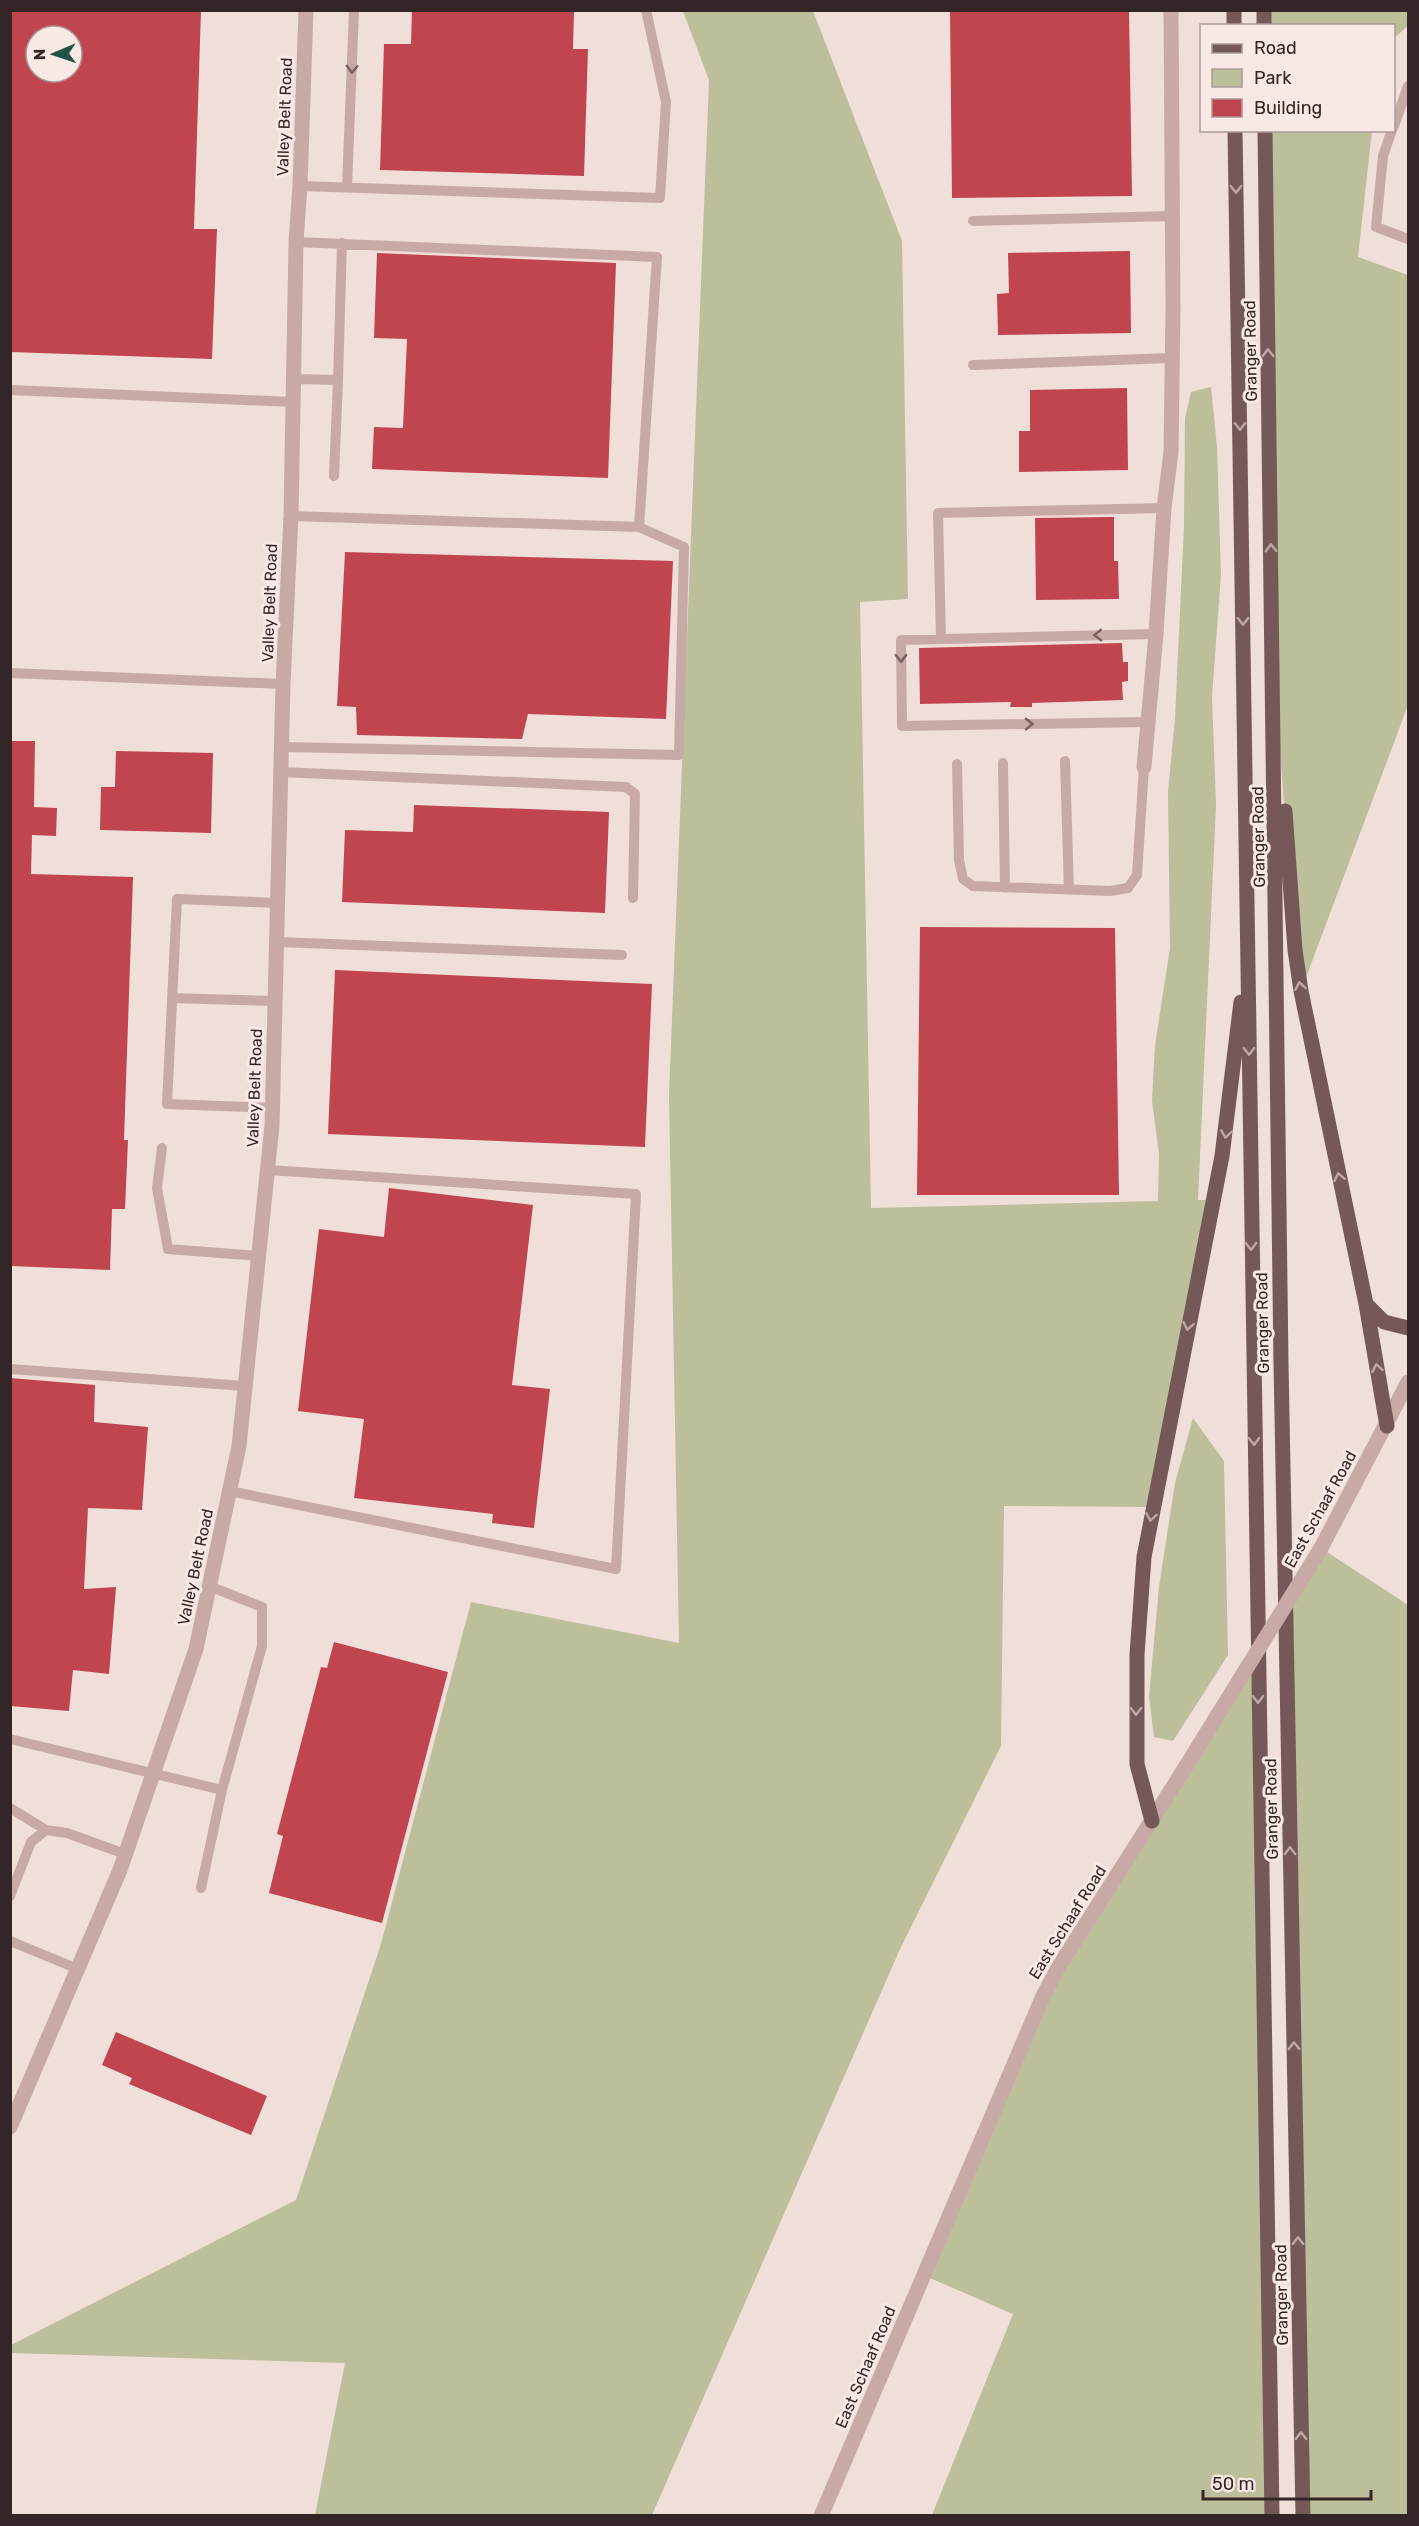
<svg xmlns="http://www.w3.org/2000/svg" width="1419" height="2526" viewBox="0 0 1419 2526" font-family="Rubik,sans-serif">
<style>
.green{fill:#bdbe9a}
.building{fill:#c1454e;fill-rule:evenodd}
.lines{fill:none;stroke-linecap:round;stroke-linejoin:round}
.service{stroke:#c7aaa5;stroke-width:10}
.minor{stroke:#c7aaa5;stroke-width:15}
.tertiary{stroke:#c7aaa5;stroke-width:15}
.primary{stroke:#755958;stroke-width:15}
.tertiary-bridge{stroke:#c7aaa5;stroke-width:15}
.oneway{stroke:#76615f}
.oneway2{stroke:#bda8a6}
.labels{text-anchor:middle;stroke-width:6;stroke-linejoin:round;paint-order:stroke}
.street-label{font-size:16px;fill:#342626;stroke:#f8e9e5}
</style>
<rect width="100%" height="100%" fill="#f0ded9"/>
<path class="green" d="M683,11H813L902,241L908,599L860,602L871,1208L1158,1201L1159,1154L1152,1101L1155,1045L1170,948L1168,792L1175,718L1184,526L1185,418L1191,392L1211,387L1217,447L1221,575L1212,697L1216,805L1198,1200H1214L1152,1507L1004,1506L1001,1746L900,1949L652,2515H315L345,2363L11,2353V2345L296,2200L381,1944L471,1602L679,1643L669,1095L709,80Z
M1264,11H1408V26L1394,38V26L1264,25Z
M1265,131H1372L1358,257L1408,275V705L1301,991L1295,950L1274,670Z
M1193,1418L1224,1461L1228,1655L1173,1741L1154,1737L1149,1697L1159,1587L1175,1483Z
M1321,1548L1408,1605V2515H1303L1284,1609Z
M1258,1652L1272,2515H932L1013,2314L923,2275L1043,1996Z"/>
<path class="building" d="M10,10H201L194,229H217L212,359L10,352ZM36,36H72V72H36Z
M412,10H574L573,49H588L584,176L380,170L384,44H411Z
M950,10H1129L1132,196L952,198Z
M1130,251L1131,333L998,335L997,294L1009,293L1008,253Z
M377,253L616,263L608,478L372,469L374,427L403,428L407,339L374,338Z
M1127,388L1128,470L1019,472V431H1030V390Z
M1114,517V561H1118L1119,599L1036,600L1035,518Z
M345,552L673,561L666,719L528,714L522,739L357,735L356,707L337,706Z
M1122,643L1123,662H1128V681L1122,682L1123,700L1032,703V707H1010L1011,702L920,704L919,648Z
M10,741H35L34,807L57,808L56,836L32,835L31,874L133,877L124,1140H128L125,1209H112L110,1270L10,1266Z
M116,751L213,753L211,833L100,830L101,787H115Z
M414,805L609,812L605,913L342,902L345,830L413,832Z
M920,927L1115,928L1119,1195H917Z
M335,970L652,984L645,1147L328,1134Z
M389,1188L533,1205L512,1385L550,1389L534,1528L492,1523L493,1514L354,1498L364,1419L298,1411L319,1229L384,1237Z
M10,1378L95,1385L94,1422L148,1427L142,1510L88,1508L84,1589L116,1587L109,1674L73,1670L69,1711L10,1706Z
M334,1642L448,1672L382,1923L269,1893L283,1836L277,1834L321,1667L327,1668Z
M116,2032L267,2096L251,2135L129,2084L132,2078L102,2065Z"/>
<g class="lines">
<path class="service" d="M1394,126L1408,86
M1392,130L1383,156L1376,227L1408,239
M300,186L660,198L666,102L646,10
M347,187L354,10
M973,221L1172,216
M296,242L657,257L639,527
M973,365L1172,358
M293,379L338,380L334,476
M338,380L342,243
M10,390L293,402
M941,639L938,513L1164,508
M10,673L283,684
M1146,722L902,726L901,640L1156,634
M282,747L679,755L684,547L639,527L291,516
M1065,761L1069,890
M1003,763L1005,888
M957,764L959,860L963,879L973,886L1110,891L1128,888L1137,875L1144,767
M281,772L626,787L635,794L633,898
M277,942L622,955
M172,998L275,1001
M273,1108L167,1104L177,899L278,903
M162,1148L157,1188L168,1249L259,1256
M10,1369L245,1386
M229,1491L616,1569L636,1194L268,1170
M10,1739L222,1790L262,1646V1607L209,1586
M10,1808L46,1830
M201,1888L222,1790
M10,1896L31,1842L46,1830L67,1833L125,1854
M10,1941L78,1969"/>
<path class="minor" d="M1144,767L1156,634L1164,508L1171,452L1173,309L1171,10
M10,2127L120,1870L196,1649L239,1446L272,1126L283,684L291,516L296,242L300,186L306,10"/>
<path class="tertiary" d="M1321,1548L1408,1382
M821,2516L1043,1996L1059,1966L1178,1779"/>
<path class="primary" d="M1234,10V26
M1264,10V26
M1235,130L1272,2516
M1265,130L1281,1363L1303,2516
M1285,811L1295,950L1301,991L1366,1304L1387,1426
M1366,1304L1384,1322L1408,1328
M1152,1821L1137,1764V1655L1144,1557L1222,1156L1241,1002"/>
<path class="tertiary-bridge" d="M1178,1779L1321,1548"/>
</g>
<defs><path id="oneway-chevron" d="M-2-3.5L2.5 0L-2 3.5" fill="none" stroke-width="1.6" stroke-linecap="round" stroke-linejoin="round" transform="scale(1.5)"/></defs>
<g class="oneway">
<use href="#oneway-chevron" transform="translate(352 69) rotate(92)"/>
<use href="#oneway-chevron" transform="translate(1098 635) rotate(179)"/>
<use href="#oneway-chevron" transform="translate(901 658) rotate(89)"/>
<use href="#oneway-chevron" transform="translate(1029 724) rotate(-1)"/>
</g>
<g class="oneway2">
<use href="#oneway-chevron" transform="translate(1236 189) rotate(89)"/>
<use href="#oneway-chevron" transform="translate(1268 353) rotate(-91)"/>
<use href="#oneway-chevron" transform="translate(1240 426) rotate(89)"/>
<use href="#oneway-chevron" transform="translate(1271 548) rotate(-92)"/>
<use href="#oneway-chevron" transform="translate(1243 621) rotate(89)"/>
<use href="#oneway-chevron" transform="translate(1300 986) rotate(-99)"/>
<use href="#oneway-chevron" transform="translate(1249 1051) rotate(90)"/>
<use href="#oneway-chevron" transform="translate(1226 1134) rotate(98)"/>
<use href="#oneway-chevron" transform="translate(1339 1177) rotate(-102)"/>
<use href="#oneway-chevron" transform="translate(1251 1246) rotate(90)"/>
<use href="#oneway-chevron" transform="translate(1188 1326) rotate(101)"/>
<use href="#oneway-chevron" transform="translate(1377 1368) rotate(-100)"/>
<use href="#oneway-chevron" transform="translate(1254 1441) rotate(89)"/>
<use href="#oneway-chevron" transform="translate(1151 1517) rotate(99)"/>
<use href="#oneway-chevron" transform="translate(1258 1699) rotate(89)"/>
<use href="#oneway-chevron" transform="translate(1136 1711) rotate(90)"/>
<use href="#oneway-chevron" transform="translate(1290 1851) rotate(-91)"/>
<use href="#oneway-chevron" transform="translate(1294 2046) rotate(-91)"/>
<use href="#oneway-chevron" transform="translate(1298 2241) rotate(-91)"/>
<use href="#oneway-chevron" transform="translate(1301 2436) rotate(-91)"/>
</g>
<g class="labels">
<g class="street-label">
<text transform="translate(284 117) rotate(-88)" y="6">Valley Belt Road</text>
<text transform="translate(1250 351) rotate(-91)" y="6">Granger Road</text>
<text transform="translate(269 603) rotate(-88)" y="6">Valley Belt Road</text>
<text transform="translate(1258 837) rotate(-91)" y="6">Granger Road</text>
<text transform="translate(254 1088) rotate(-88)" y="6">Valley Belt Road</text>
<text transform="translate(1262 1323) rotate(-91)" y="6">Granger Road</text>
<text transform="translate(1320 1509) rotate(-61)" y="6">East Schaaf Road</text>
<text transform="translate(195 1567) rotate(-78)" y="6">Valley Belt Road</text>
<text transform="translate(1271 1809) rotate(-91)" y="6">Granger Road</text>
<text transform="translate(1067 1922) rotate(-58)" y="6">East Schaaf Road</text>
<text transform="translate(1281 2295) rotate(-91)" y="6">Granger Road</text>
<text transform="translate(865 2367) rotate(-67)" y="6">East Schaaf Road</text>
</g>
</g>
<rect width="1419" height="2526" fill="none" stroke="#342626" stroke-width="24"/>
<rect x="1200" y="24" width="195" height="108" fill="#f8e9e5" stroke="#aa9b99" stroke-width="1.5"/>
<rect x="1212" y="44" width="30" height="9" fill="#755958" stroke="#aa9b99" stroke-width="1.5"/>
<text x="1254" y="54" font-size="18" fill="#342626">Road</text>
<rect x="1212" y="69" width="30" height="18" fill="#bdbe9a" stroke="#aa9b99" stroke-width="1.5"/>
<text x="1254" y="84" font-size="18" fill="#342626">Park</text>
<rect x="1212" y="99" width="30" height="18" fill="#c1454e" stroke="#aa9b99" stroke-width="1.5"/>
<text x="1254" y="114" font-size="18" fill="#342626">Building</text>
<g transform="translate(54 54) rotate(268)"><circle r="28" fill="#f8e9e5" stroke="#aa9b99" stroke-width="1.5"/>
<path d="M0-4.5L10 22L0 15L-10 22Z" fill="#1e5346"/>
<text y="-9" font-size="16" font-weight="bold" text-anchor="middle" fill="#342626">N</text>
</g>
<path d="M1203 2490v9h168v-9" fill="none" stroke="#342626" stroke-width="3"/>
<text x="1212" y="2490" font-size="18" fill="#342626" stroke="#f8e9e5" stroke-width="4.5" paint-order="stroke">50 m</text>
</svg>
